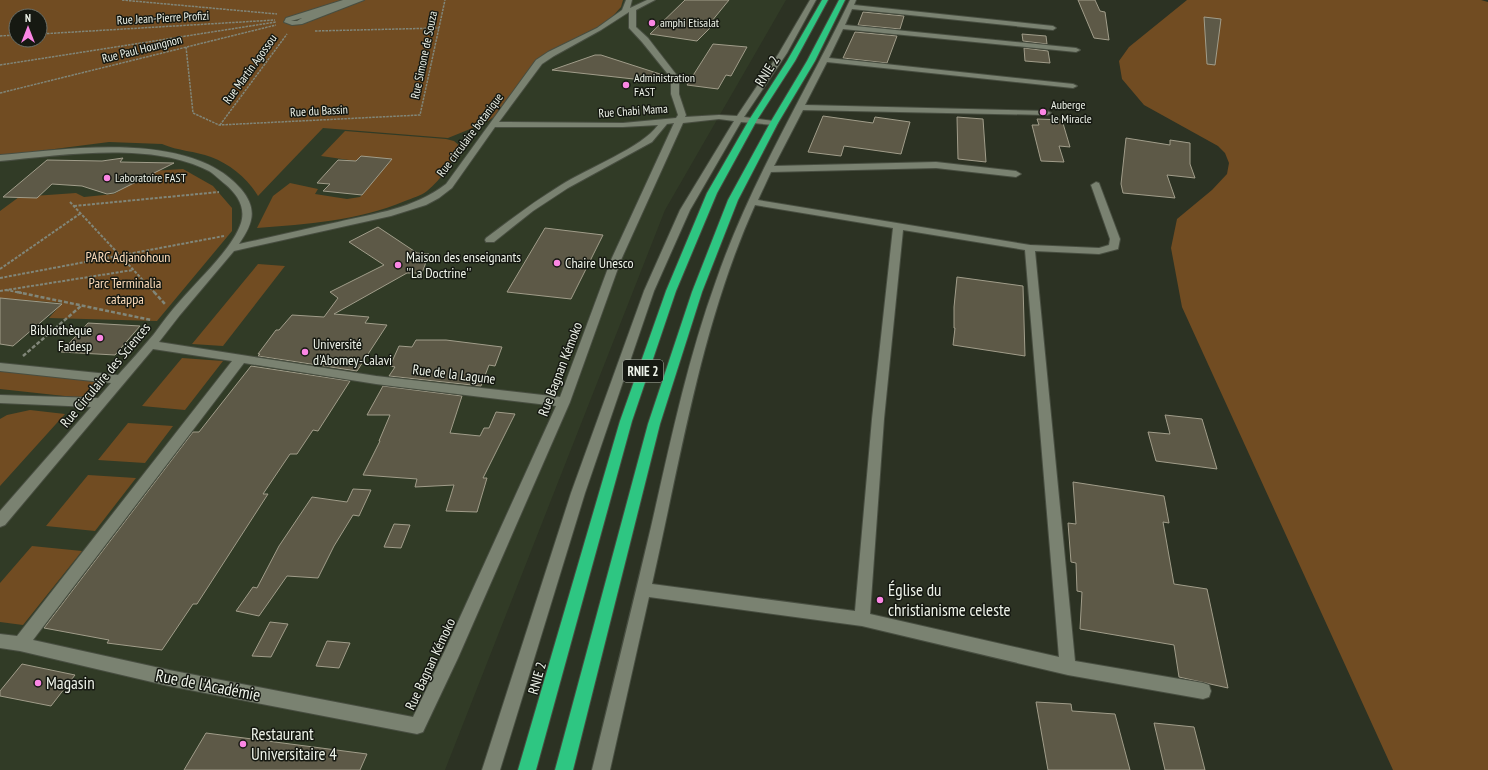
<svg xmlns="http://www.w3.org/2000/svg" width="1488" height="770" viewBox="0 0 1488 770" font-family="'PT Sans Narrow',sans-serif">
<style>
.built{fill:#313b26;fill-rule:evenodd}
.green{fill:#714c22;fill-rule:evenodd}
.building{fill:#5d5947;stroke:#a19d8a}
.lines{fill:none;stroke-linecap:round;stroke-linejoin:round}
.minor-casing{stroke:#484e41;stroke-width:2}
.highway-casing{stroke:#484e41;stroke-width:2}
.path-far2{stroke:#818679;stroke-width:1.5;stroke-dasharray:2.5 1;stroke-linecap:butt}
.path-far1{stroke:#818679;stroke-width:2;stroke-dasharray:3 1.5;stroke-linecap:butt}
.path{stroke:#818679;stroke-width:2.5;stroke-dasharray:4 2;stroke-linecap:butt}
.minor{fill:#7a8271;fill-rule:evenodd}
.highway{fill:#2ec682;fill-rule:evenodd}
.poi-dot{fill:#fb86e4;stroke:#161912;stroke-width:1.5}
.labels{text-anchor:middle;stroke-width:3;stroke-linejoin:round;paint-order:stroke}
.far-street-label{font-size:12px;fill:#eef3e9;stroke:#161912}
.far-poi-label{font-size:12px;fill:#eef3e9;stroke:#161912;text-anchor:start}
.shield{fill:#161912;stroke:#adb2a8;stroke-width:1}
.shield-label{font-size:13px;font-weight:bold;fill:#eef3e9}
.street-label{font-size:14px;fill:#eef3e9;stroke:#161912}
.park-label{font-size:14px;fill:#feddbc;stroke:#161912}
.poi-label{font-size:14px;fill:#eef3e9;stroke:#161912;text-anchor:start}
.near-poi-label{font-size:17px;fill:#eef3e9;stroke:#161912;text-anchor:start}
.near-street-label{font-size:17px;fill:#eef3e9;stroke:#161912}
</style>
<rect width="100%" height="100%" fill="#2c3223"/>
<path class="built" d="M0,0H786L665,210L445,770H0ZM16,16H40V40H16Z"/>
<path class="green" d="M0,0H623L621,7L612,17L599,28L537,59L498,114L485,123L448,138L323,128L258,196C248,179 230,164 211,157C195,151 178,151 162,144L109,142L0,156ZM16,16H40V40H16Z
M1187,0H1481L1488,2V770H1393L1182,307L1171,248L1177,219L1212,190L1227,174L1229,163L1225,153L1218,146L1144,105L1122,79L1119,61L1129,47Z
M345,131L446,139L454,141L461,147C451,163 442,179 427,191C421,196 412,198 405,201C358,221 307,224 257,228L273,196L290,183L318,189L315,194L347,199L360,197L392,159L356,161L321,156Z
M183,169L213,186L232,208V231L157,321L49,318L62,303L0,298V211L19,197L76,193L84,197L114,194L152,171Z
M258,264L285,266L223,346L192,344Z
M182,358L223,361L185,410L142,406Z
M0,370L107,382L92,399L0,389Z
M30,410L65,414L0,486V419L7,415Z
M128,423L173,426L145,463L98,460Z
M88,475L136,478L95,531L46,526Z
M32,546L82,551L23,625L0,622V583Z"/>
<path class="building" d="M685,0H729L707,27H711L697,41L650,34Z
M1078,0H1095L1100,11L1105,12L1109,40L1094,38Z
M863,12L904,16L900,29L858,25Z
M1204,17L1221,19L1215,65L1207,64Z
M855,32L897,36L887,63L843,58Z
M1022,34L1046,36L1047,44L1023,41Z
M713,44L747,47L731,76L726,75L718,89L687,85Z
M1024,48L1048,51L1050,63L1025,61Z
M595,55H601L663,75L661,82L552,70Z
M823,116L873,123L875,117L910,122L901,154L844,146L841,156L808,152Z
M957,117L983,119L986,162L958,159Z
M1037,119L1062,120L1070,147L1059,146L1064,162L1041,161L1032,125H1039Z
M1126,138L1170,145V140L1190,143V164L1195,178L1167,175L1175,198L1123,193L1121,184Z
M361,156L392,159L362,195L323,191L330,184L317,183L338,160L356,161Z
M123,158L120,162L174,163L114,193L107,194L82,186L52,184L37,198L3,197L47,160L102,161Z
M378,227L417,253L429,254L422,273H407L334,314L369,317L365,323L387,325L357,371L258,356L260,354H258L276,330H279L292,315L324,317L338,298L330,292L384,265L349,242Z
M545,228L603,235L571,299L507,292Z
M957,277L1023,286L1025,356L953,345L955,328H954V307Z
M0,298L62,304L13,346L0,344Z
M88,323L140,326L115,355L61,352Z
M416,340H446L502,347L495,366L489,365L481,386L389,376L395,367L390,366L399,346L412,347Z
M251,366L350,381L318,431L313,430L297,454H290L263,494H268L197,604H193L162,650L107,643L109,640L44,628L193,432H199Z
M383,386L462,396L450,433L480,436L484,428H489L496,412L515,414L483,478H487L477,512L446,511L454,485L415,487L417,479L363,475L380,441H379L390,415H367Z
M1165,415L1202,419L1217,469L1156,461L1148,432L1170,434Z
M1073,482L1164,496L1169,523L1163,522L1174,584L1207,589L1228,688L1179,677L1174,645L1080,629L1082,592L1077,591L1076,563L1071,562L1068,523L1076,524Z
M353,489L371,490L359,516L353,515L334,546L318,578L287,576L259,616L236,611L253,587L257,588L279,546L312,497L347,502Z
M394,524L410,525L401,548L384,547Z
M270,622L288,624L271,657L252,656Z
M327,641L350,643L339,668L316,666Z
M22,664L75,675L51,706L0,696V691Z
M1036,702L1071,704L1072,711L1115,714L1130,770H1048Z
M1154,723L1194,727L1205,770H1165Z
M206,733L367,754L360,770H184Z"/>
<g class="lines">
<g class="minor-casing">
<path id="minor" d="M343,0H364L302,24L292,25L284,22L286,18ZM302,18L297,21H291Z
M626,0H632L630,8L647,0H655L636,10V27L648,38L679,78V94L686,115L685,117L719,115L737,116L779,53L810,0H816L787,53L744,117L774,121L778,123L774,125L741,122L690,210L654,291L585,493L500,770H482L571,493L644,291L680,210L734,121L719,119L683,123L621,260L570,402L458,658L423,732L417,734L169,686L20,651L0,648V634L17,636L232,361L153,349L5,525L0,527V511L91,407L0,403V395L98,398L111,383L0,371V363L118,375C130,362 142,348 154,334C162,323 170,312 180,301C197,281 233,248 241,223C246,207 237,194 225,184C220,180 214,174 209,171C151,141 63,155 0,161V155C69,149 191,130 241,189C258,209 253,224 239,244C272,237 305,229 338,222C376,213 413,209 446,184L536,60L548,52L597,28L622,10ZM629,12V28L642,42L671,78V94L678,115L676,118L623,123L499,122L542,64L554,56L601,30ZM674,123L611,260L560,397L376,376L159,342L180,315L234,251L391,216L426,205L439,198L452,188L495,127H623L658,125C643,147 586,169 561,185C535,201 511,219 486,238L485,240L486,242H494L533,211L568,188L652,142L667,124ZM244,363L376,384L556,406L446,648L413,717L169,670L33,640Z
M850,0H856L854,5L1053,26L1056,28L1053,30L852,9L845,25L1076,48L1080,50L1076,52L843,29L829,58L1073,84L1077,86L1073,88L827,62L805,105L1047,111L1051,113L1047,115L803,110L774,166L936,162L1016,171L1021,174L1016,177L936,168L771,172L758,200L1030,245L1099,248L1109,245L1110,239L1091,185L1096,182L1099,183L1120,239L1118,249L1099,254L1035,251L1075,661L1203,683L1209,685L1211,691L1209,697L1203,699L1068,675L862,626L649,597L610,770H592C612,689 632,608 651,527C670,444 687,361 716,281C750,182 805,94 850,0ZM755,205L893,228L872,419L855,611L652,584C681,457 701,325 755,205ZM903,230L1025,250L1059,657L870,614L884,419Z"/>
</g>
<g class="highway-casing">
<path id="highway" d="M822,0H828L795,61L757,120L717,193L676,291L632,421L536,770H518L620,421L666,291L707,193L749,120L787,61Z
M839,0H845L815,61L778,123L738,200L702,292L660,424L573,770H555L648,424L692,292L728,200L770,123L807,61Z"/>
</g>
<path class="path-far2" d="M122,0L277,14
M315,31L439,28
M40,34L275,20
M0,36L16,35
M186,47L193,113L219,125L420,115L445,0
M0,65L276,22
M0,93L276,25
M220,125L287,34"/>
<path class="path-far1" d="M70,202L155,293
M74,206L219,192
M0,269L81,213
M0,278L224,236
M6,290L22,293
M0,291L133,270"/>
<path class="path" d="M17,292L151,320
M154,292L165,304
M23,356L81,306"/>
<use href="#minor" class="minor"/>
<use href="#highway" class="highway"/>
</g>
<g class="poi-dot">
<circle cx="652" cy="23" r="4"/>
<circle cx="626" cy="85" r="4"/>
<circle cx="1043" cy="112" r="4"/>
<circle cx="107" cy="178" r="4"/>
<circle cx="557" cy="263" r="4"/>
<circle cx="398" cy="265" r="4"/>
<circle cx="100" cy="338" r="4"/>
<circle cx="305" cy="352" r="4"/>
<circle cx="880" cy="600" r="4"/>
<circle cx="38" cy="683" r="4"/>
<circle cx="243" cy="744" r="4"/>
</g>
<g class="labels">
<g class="far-street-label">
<text transform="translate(163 18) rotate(-3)" y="4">Rue Jean-Pierre Profizi</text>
<text transform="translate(142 49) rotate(-14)" y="4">Rue Paul Houngnon</text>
<text transform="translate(424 55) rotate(-78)" y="4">Rue Simone de Souza</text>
<text transform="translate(250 69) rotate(-54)" y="4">Rue Martin Agossou</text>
<text transform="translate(319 111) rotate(-3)" y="4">Rue du Bassin</text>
<text transform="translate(633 111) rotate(-4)" y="4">Rue Chabi Mama</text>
<text transform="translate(470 135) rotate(-53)" y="4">Rue circulaire botanique</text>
</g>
<g class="far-poi-label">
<text x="660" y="27">amphi Etisalat</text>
<text x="634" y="82">Administration<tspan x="634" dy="14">FAST</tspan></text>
<text x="1051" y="109">Auberge<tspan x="1051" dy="14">le Miracle</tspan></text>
<text x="115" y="182">Laboratoire FAST</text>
</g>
<rect class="shield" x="623" y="360" width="40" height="22" rx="3"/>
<g class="shield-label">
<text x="643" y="376">RNIE 2</text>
</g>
<g class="street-label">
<text transform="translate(767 71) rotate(-58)" y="5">RNIE 2</text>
<text transform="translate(560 369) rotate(-69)" y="5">Rue Bagnan Kémoko</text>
<text transform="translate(454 374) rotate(7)" y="5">Rue de la Lagune</text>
<text transform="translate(105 375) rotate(-50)" y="5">Rue Circulaire des Sciences</text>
<text transform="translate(430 664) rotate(-65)" y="5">Rue Bagnan Kémoko</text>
<text transform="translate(537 678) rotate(-74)" y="5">RNIE 2</text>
</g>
<g class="park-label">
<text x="128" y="262">PARC Adjanohoun</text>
<text x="125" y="288">Parc Terminalia<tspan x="125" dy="16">catappa</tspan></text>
</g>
<g class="poi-label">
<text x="406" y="262">Maison des enseignants<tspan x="406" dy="16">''La Doctrine''</tspan></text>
<text x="565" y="268">Chaire Unesco</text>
<text x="92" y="335" text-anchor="end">Bibliothèque<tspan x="92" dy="16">Fadesp</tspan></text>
<text x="313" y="349">Université<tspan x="313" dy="16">d'Abomey-Calavi</tspan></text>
</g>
<g class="near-poi-label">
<text x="888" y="596">Église du<tspan x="888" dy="20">christianisme celeste</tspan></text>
<text x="46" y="689">Magasin</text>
<text x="251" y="740">Restaurant<tspan x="251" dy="20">Universitaire 4</tspan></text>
</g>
<g class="near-street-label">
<text transform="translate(208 685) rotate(11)" y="6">Rue de l'Académie</text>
</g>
</g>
<g transform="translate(28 28)"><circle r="19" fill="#161912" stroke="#6c7068"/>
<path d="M0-3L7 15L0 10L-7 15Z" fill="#fb86e4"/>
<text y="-6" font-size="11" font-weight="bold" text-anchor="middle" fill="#eef3e9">N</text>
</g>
</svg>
